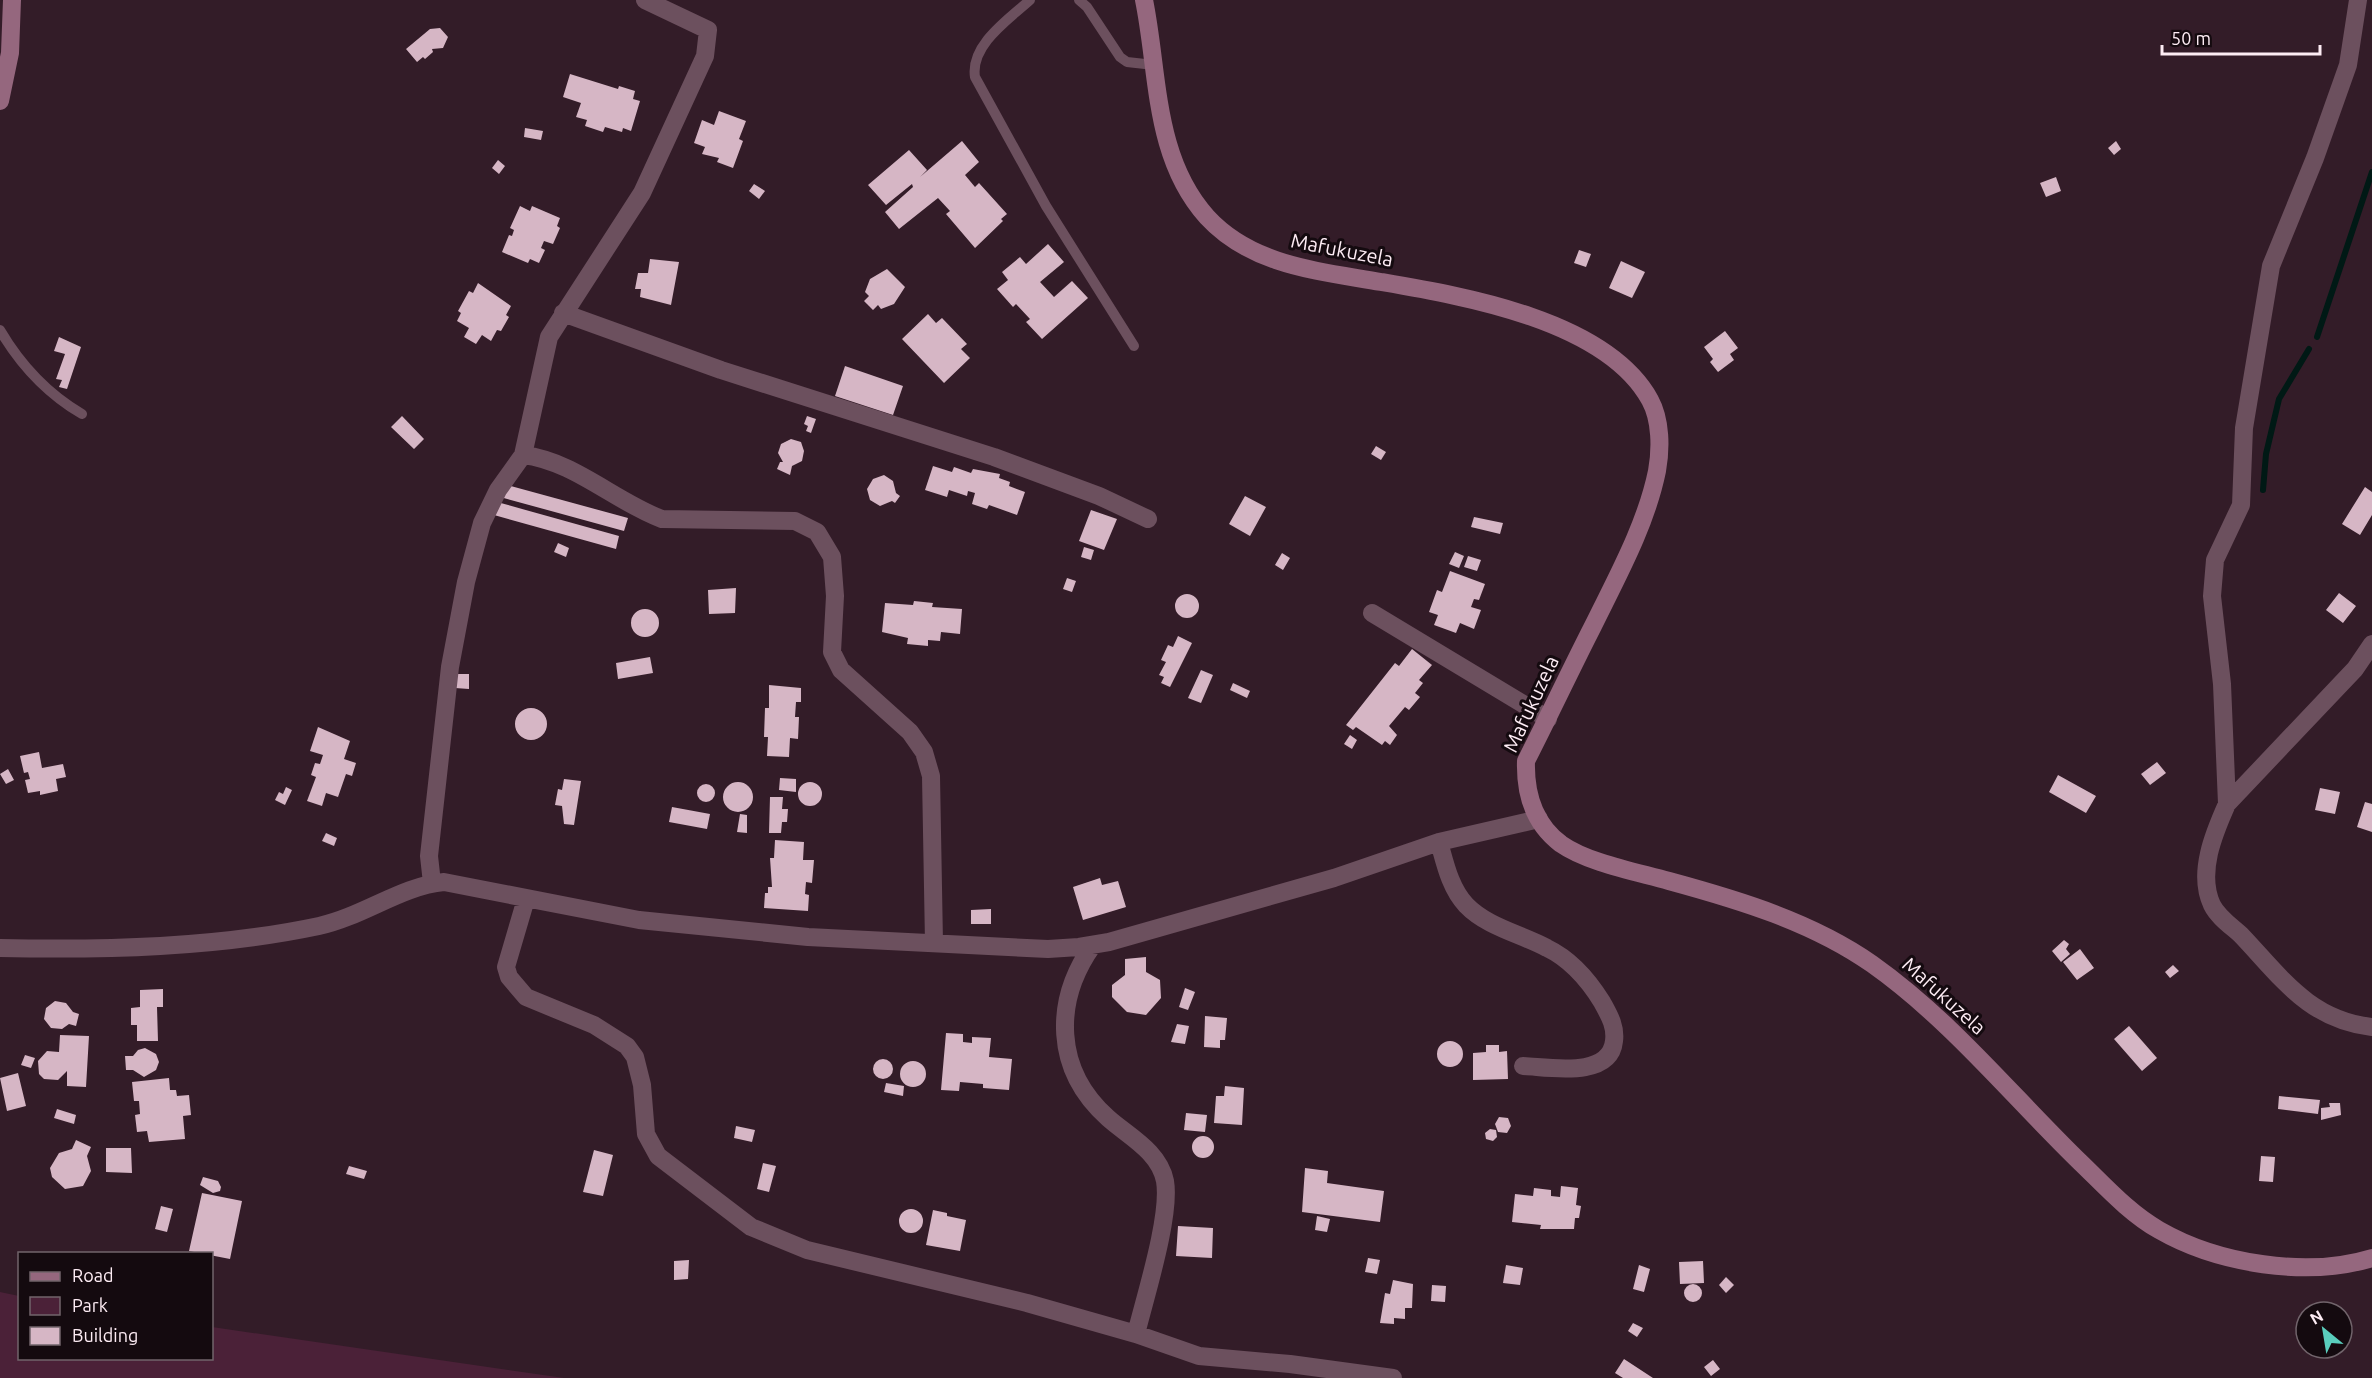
<svg xmlns="http://www.w3.org/2000/svg" width="2372" height="1378" viewBox="0 0 2372 1378" font-family="Ubuntu,sans-serif">
<style>
.green{fill:#4b2138}
.lines{fill:none;stroke-linecap:round;stroke-linejoin:round}
.stream{stroke:#001915;stroke-width:6}
.building{fill:#d6b6c5}
.service{stroke:#6c505e;stroke-width:10}
.minor{stroke:#6c505e;stroke-width:18}
.secondary{stroke:#95677e;stroke-width:18}
.labels{text-anchor:middle;stroke-width:6;stroke-linejoin:round;paint-order:stroke}
.street-label{font-size:20px;fill:#fdecf4;stroke:#140a0f}
</style>
<rect width="100%" height="100%" fill="#331c28"/>
<path class="green" d="M0,1292L19,1296L20,1358H212V1327L564,1378H0Z"/>
<g class="lines">
<path class="stream" d="M2317,337L2372,172
M2263,490L2266,454L2279,399L2309,349"/>
</g>
<path class="building" d="M440,28L448,37L443,48L432,49L433,52L425,59L423,57L417,62L406,49L430,29Z
M570,74L618,89L619,86L635,91L633,99L640,101L631,131L623,128L622,132L605,127L603,132L585,126L587,120L576,117L581,103L563,97Z
M719,111L746,121L739,139L743,141L733,168L717,162L719,158L702,154L705,147L694,143L702,120L714,125Z
M525,128L543,131L541,140L524,137Z
M962,141L979,162L965,175L975,187L979,183L1007,214L1001,219L1003,221L975,248L946,214L950,211L938,198L899,229L885,212L913,187L912,184L886,205L868,185L909,150L927,170L920,177Z
M2116,141L2121,149L2114,155L2108,148Z
M498,160L505,166L499,174L492,168Z
M2056,177L2061,191L2046,197L2040,183Z
M754,184L765,191L759,199L749,191Z
M520,206L530,211L532,206L560,218L557,226L560,228L553,244L544,241L541,248L545,250L539,263L530,259L528,263L502,252L509,235L512,236L514,230L510,228Z
M1048,244L1064,262L1040,282L1054,297L1072,281L1088,298L1042,339L1026,322L1030,319L1016,304L1013,307L997,289L1008,280L1002,272L1020,257L1026,264Z
M1579,250L1591,254L1586,267L1574,263Z
M650,259L679,262L671,305L640,297L641,289H635L638,273H648Z
M1621,261L1645,272L1632,298L1609,288Z
M887,269L905,287L894,304L881,309L878,305L873,310L864,301L869,296L865,292L870,279Z
M478,283L511,306L506,315L509,317L501,331L497,330L491,341L482,335L476,344L464,337L469,328L457,321L461,313L458,311L469,291L473,293Z
M928,314L936,323L942,318L967,344L961,349L970,358L944,383L902,339Z
M1725,331L1738,348L1730,354L1734,360L1718,372L1710,362L1713,359L1704,347Z
M59,337L81,347L67,389L59,387L62,380L56,379L65,354L54,351Z
M845,366L903,386L893,415L835,396Z
M402,416L424,439L414,449L391,427Z
M807,416L816,419L811,433L806,431L808,426L804,424Z
M791,439L801,442L804,451L802,461L792,466L790,475L777,469L780,462H783L778,453L781,444Z
M1376,446L1386,452L1381,460L1371,454Z
M933,466L952,472L954,467L971,473L973,469L1000,474L999,478L1010,482L1009,486L1025,492L1017,515L989,505L987,509L972,504L975,493L968,491L967,496L949,490L947,497L925,490Z
M884,475L893,481L896,493L900,496L895,503L892,501L880,506L870,500L867,489L873,479Z
M503,484L628,518L624,531L500,497Z
M2365,487L2372,492V515L2360,535L2342,524Z
M1245,496L1266,507L1250,536L1229,524Z
M497,502L619,536L616,549L494,515Z
M1091,510L1117,519L1104,550L1079,541Z
M1474,517L1503,523L1500,534L1471,527Z
M558,543L569,548L566,557L554,552Z
M1084,547L1094,550L1091,560L1081,557Z
M1455,552L1464,556L1459,568L1449,564Z
M1282,553L1290,558L1283,570L1275,565Z
M1468,556L1481,560L1477,571L1464,567Z
M1450,571L1485,584L1479,600L1474,599L1471,607L1481,610L1474,629L1460,623L1456,633L1434,625L1438,615L1429,612L1437,590L1442,592Z
M1067,578L1076,581L1072,592L1063,589Z
M736,588L735,613L709,614L708,590Z
M2339,593L2356,606L2343,623L2326,610Z
M1175 606a12 12 0 1 1 24 0a12 12 0 1 1-24 0Z
M914,601L933,603L932,607L962,609L960,634L941,632L940,641L928,640V646L907,644L908,638L882,632L885,603L913,605Z
M631 623a14 14 0 1 1 28 0a14 14 0 1 1-28 0Z
M1178,636L1192,643L1170,687L1161,683L1164,677L1159,675L1166,662L1161,660L1168,645L1173,647Z
M1412,649L1432,665L1419,680L1423,683L1415,693L1420,697L1409,710L1405,707L1389,726L1397,735L1390,745L1385,741L1382,745L1356,727L1353,730L1346,725L1395,663L1399,666Z
M650,657L653,673L618,679L616,663Z
M1201,670L1213,675L1201,703L1188,698Z
M455,674H469V689L455,688Z
M1233,683L1250,691L1247,698L1230,690Z
M769,685L801,688V702H796L795,717H799L798,739L790,738L789,757L767,756L768,737H764L765,708H769Z
M515 724a16 16 0 1 1 32 0a16 16 0 1 1-32 0Z
M318,727L350,741L344,759L356,763L352,776L346,774L338,797L326,793L322,806L307,801L316,777L311,775L315,763L320,764L323,755L310,751Z
M1350,735L1357,740L1352,749L1344,744Z
M39,752L42,768L63,764L66,777L56,779L58,791L40,795V791L28,793L25,780L30,779L28,772L24,773L20,756Z
M2157,762L2166,773L2150,785L2141,774Z
M8,769L14,780L6,784L0,774Z
M2058,775L2096,796L2086,813L2049,792Z
M780,778L796,779V792L779,790Z
M564,779L581,781L574,825L564,824L562,806L555,805L558,789L562,790Z
M723 797a15 15 0 1 1 30 0a15 15 0 1 1-30 0Z
M798 794a12 12 0 1 1 24 0a12 12 0 1 1-24 0Z
M697 793a9 9 0 1 1 18 0a9 9 0 1 1-18 0Z
M286,787L292,790L285,805L275,800L279,792L283,794Z
M2320,788L2340,792L2335,814L2315,810Z
M770,797H783L782,809H788L787,822H782L781,833H769Z
M2365,802L2372,804V832L2357,827Z
M672,807L710,814L707,829L669,822Z
M740,814L747,815V833L737,832Z
M326,833L337,838L334,846L322,841Z
M775,840L804,842L803,860H814L812,883L806,882L805,894L809,895L808,911L764,908L765,893H768V887H772L770,858H774Z
M1100,878L1102,885L1118,881L1126,907L1083,920L1073,887Z
M991,909V924H971V910Z
M2064,940L2069,944L2066,949L2070,954L2061,962L2052,951Z
M2080,949L2094,968L2077,980L2063,962Z
M1146,957V972L1160,980L1161,998L1146,1015L1127,1012L1112,997V985L1125,975V959Z
M2173,965L2179,971L2170,978L2165,972Z
M1185,988L1195,992L1188,1010L1179,1007Z
M163,989V1007H157L158,1041H137V1025H131V1008L140,1007V990Z
M55,1001L66,1003L73,1012L79,1014L76,1026L69,1024L62,1029L51,1028L44,1019L46,1008Z
M1205,1016L1227,1018L1225,1040H1220V1048L1204,1047Z
M1177,1024L1189,1026L1185,1044L1171,1042Z
M2129,1026L2157,1058L2142,1071L2114,1039Z
M946,1033L963,1034V1042L972,1043V1037L991,1038L989,1057L1012,1059L1009,1090L983,1088V1084L960,1082L959,1091L941,1090Z
M60,1035L89,1036L86,1087L67,1086V1071L58,1080L44,1079L39,1074L38,1061L47,1051L59,1052Z
M1437 1054a13 13 0 1 1 26 0a13 13 0 1 1-26 0Z
M1486,1045H1499V1052L1507,1051L1508,1079L1473,1080V1053L1486,1052Z
M145,1048L156,1054L159,1062L156,1070L144,1077L133,1070H126L125,1056H133L138,1050Z
M25,1055L35,1058L31,1068L21,1065Z
M873 1069a10 10 0 1 1 20 0a10 10 0 1 1-20 0Z
M900 1074a13 13 0 1 1 26 0a13 13 0 1 1-26 0Z
M18,1073L26,1106L7,1111L0,1078Z
M169,1078L170,1090H176L177,1096L189,1095L191,1115L183,1116L185,1139L149,1142L147,1131L137,1132L135,1115L140,1114L139,1101H134L132,1082Z
M886,1083L904,1086L903,1096L884,1092Z
M1225,1086L1244,1088L1242,1125L1214,1123L1216,1096H1224Z
M2279,1096L2320,1100L2318,1114L2278,1109Z
M2329,1103H2340L2341,1115L2321,1120V1108L2330,1107Z
M57,1109L76,1115L74,1124L54,1118Z
M1186,1113L1207,1115L1205,1132L1184,1130Z
M1499,1117L1508,1118L1511,1126L1507,1133L1498,1132L1495,1124Z
M736,1126L755,1130L752,1142L734,1138Z
M1490,1129L1496,1130L1497,1137L1493,1141L1486,1139L1485,1133Z
M1192 1147a11 11 0 1 1 22 0a11 11 0 1 1-22 0Z
M76,1140L91,1147L87,1156L91,1171L83,1186L65,1189L52,1177L50,1168L59,1153L72,1149Z
M106,1148H131L132,1173L106,1172Z
M594,1150L613,1155L603,1196L583,1192Z
M2261,1156L2275,1157L2273,1182L2259,1181Z
M763,1163L776,1166L769,1192L757,1189Z
M349,1166L367,1171L364,1179L346,1174Z
M1305,1168L1328,1171L1327,1183L1384,1191L1380,1222L1302,1212Z
M203,1177L218,1181L221,1187L220,1191L213,1193L200,1185Z
M1561,1186L1578,1188L1576,1205L1581,1206L1579,1218H1575L1574,1229H1540L1541,1225L1512,1222L1515,1194L1533,1196L1534,1188L1551,1190V1196L1560,1197Z
M202,1193L242,1201L230,1259L189,1251Z
M161,1206L173,1209L167,1232L155,1229Z
M899 1221a12 12 0 1 1 24 0a12 12 0 1 1-24 0Z
M933,1210L947,1213V1216L966,1220L960,1251L926,1245Z
M1317,1216L1330,1219L1327,1232L1315,1230Z
M1178,1226L1213,1228L1212,1258L1176,1256Z
M1368,1258L1380,1260L1377,1274L1365,1272Z
M689,1260L688,1279L674,1280V1261Z
M1703,1261L1704,1283L1680,1284L1679,1262Z
M1506,1265L1523,1268L1520,1285L1503,1283Z
M1639,1265L1650,1269L1644,1292L1633,1289Z
M1726,1277L1734,1285L1726,1293L1719,1285Z
M1393,1280L1413,1284L1412,1308H1405V1319L1394,1318V1324L1380,1323L1385,1293L1390,1294Z
M1684 1293a9 9 0 1 1 18 0a9 9 0 1 1-18 0Z
M1432,1285L1446,1286L1445,1302L1431,1301Z
M1633,1323L1643,1328L1637,1337L1628,1331Z
M1624,1359L1653,1378H1623L1615,1373Z
M1713,1360L1720,1369L1711,1376L1704,1367Z"/>
<g class="lines">
<path class="service" d="M1030,0C1009,19 970,45 975,77L1046,206L1134,346
M1079,0L1087,7L1120,57L1127,62L1154,65
M0,330C20,364 48,394 82,414"/>
<path class="minor" d="M563,313L721,370L994,457L1099,496L1148,519
M523,455C574,461 614,501 662,519L795,521L817,532L832,557L835,596L832,652L841,670L910,732L924,752L931,776L934,943
M1372,613L1548,719
M2372,644L2355,669L2227,804C2214,833 2197,873 2212,905C2218,917 2231,926 2241,935C2281,977 2309,1020 2372,1027
M2227,804L2222,684L2212,596L2215,560L2241,505L2244,428L2271,266L2315,158L2348,65L2358,0
M1439,842C1445,863 1450,888 1466,905C1487,927 1521,934 1547,948C1570,959 1589,981 1602,1002C1609,1015 1616,1026 1614,1041C1610,1079 1549,1067 1523,1066
M432,883L429,856L450,667L466,582L482,523L498,490L523,455L549,337L642,193L705,56L708,30L645,0
M526,899L506,967L509,977L526,997L594,1025L627,1046L635,1057L642,1085L646,1134L658,1156L751,1227L807,1250L1027,1303L1136,1334L1199,1356L1290,1364L1393,1378
M1093,945C1053,1001 1054,1070 1108,1118C1128,1136 1159,1151 1165,1181C1171,1216 1145,1297 1136,1334
M0,948C106,950 215,948 319,926C364,916 401,886 444,882L639,920L808,937L1048,949L1079,947L1109,942L1334,878L1439,842L1539,819"/>
<path class="secondary" d="M1144,0C1159,73 1153,157 1207,217C1252,266 1319,271 1381,282C1463,296 1606,320 1650,400C1661,420 1661,449 1657,471C1646,525 1617,577 1593,626C1570,671 1549,716 1526,761C1525,793 1533,823 1561,844C1588,863 1637,872 1669,881C1739,900 1812,922 1872,964C1951,1020 2011,1095 2080,1162C2105,1186 2129,1213 2159,1230C2218,1264 2307,1278 2372,1258
M0,101L10,53L12,0"/>
</g>
<g class="labels">
<g class="street-label">
<text transform="translate(1342 250) rotate(11)" y="7">Mafukuzela</text>
<text transform="translate(1531 704) rotate(-65)" y="7">Mafukuzela</text>
<text transform="translate(1944 996) rotate(42)" y="7">Mafukuzela</text>
</g>
</g>
<rect x="18" y="1252" width="195" height="108" fill="#140a0f" stroke="#71646b" stroke-width="1.5"/>
<rect x="30" y="1272" width="30" height="9" fill="#95677e" stroke="#71646b" stroke-width="1.5"/>
<text x="72" y="1282" font-size="18" fill="#fdecf4">Road</text>
<rect x="30" y="1297" width="30" height="18" fill="#4b2138" stroke="#71646b" stroke-width="1.5"/>
<text x="72" y="1312" font-size="18" fill="#fdecf4">Park</text>
<rect x="30" y="1327" width="30" height="18" fill="#d6b6c5" stroke="#71646b" stroke-width="1.5"/>
<text x="72" y="1342" font-size="18" fill="#fdecf4">Building</text>
<g transform="translate(2324 1330) rotate(330)"><circle r="28" fill="#140a0f" stroke="#71646b" stroke-width="1.5"/>
<path d="M0-4.5L10 22L0 15L-10 22Z" fill="#5acebd"/>
<text y="-9" font-size="16" font-weight="bold" text-anchor="middle" fill="#fdecf4">N</text>
</g>
<path d="M2162 45v9h158v-9" fill="none" stroke="#fdecf4" stroke-width="3"/>
<text x="2171" y="45" font-size="18" fill="#fdecf4" stroke="#140a0f" stroke-width="4.5" paint-order="stroke">50 m</text>
</svg>
